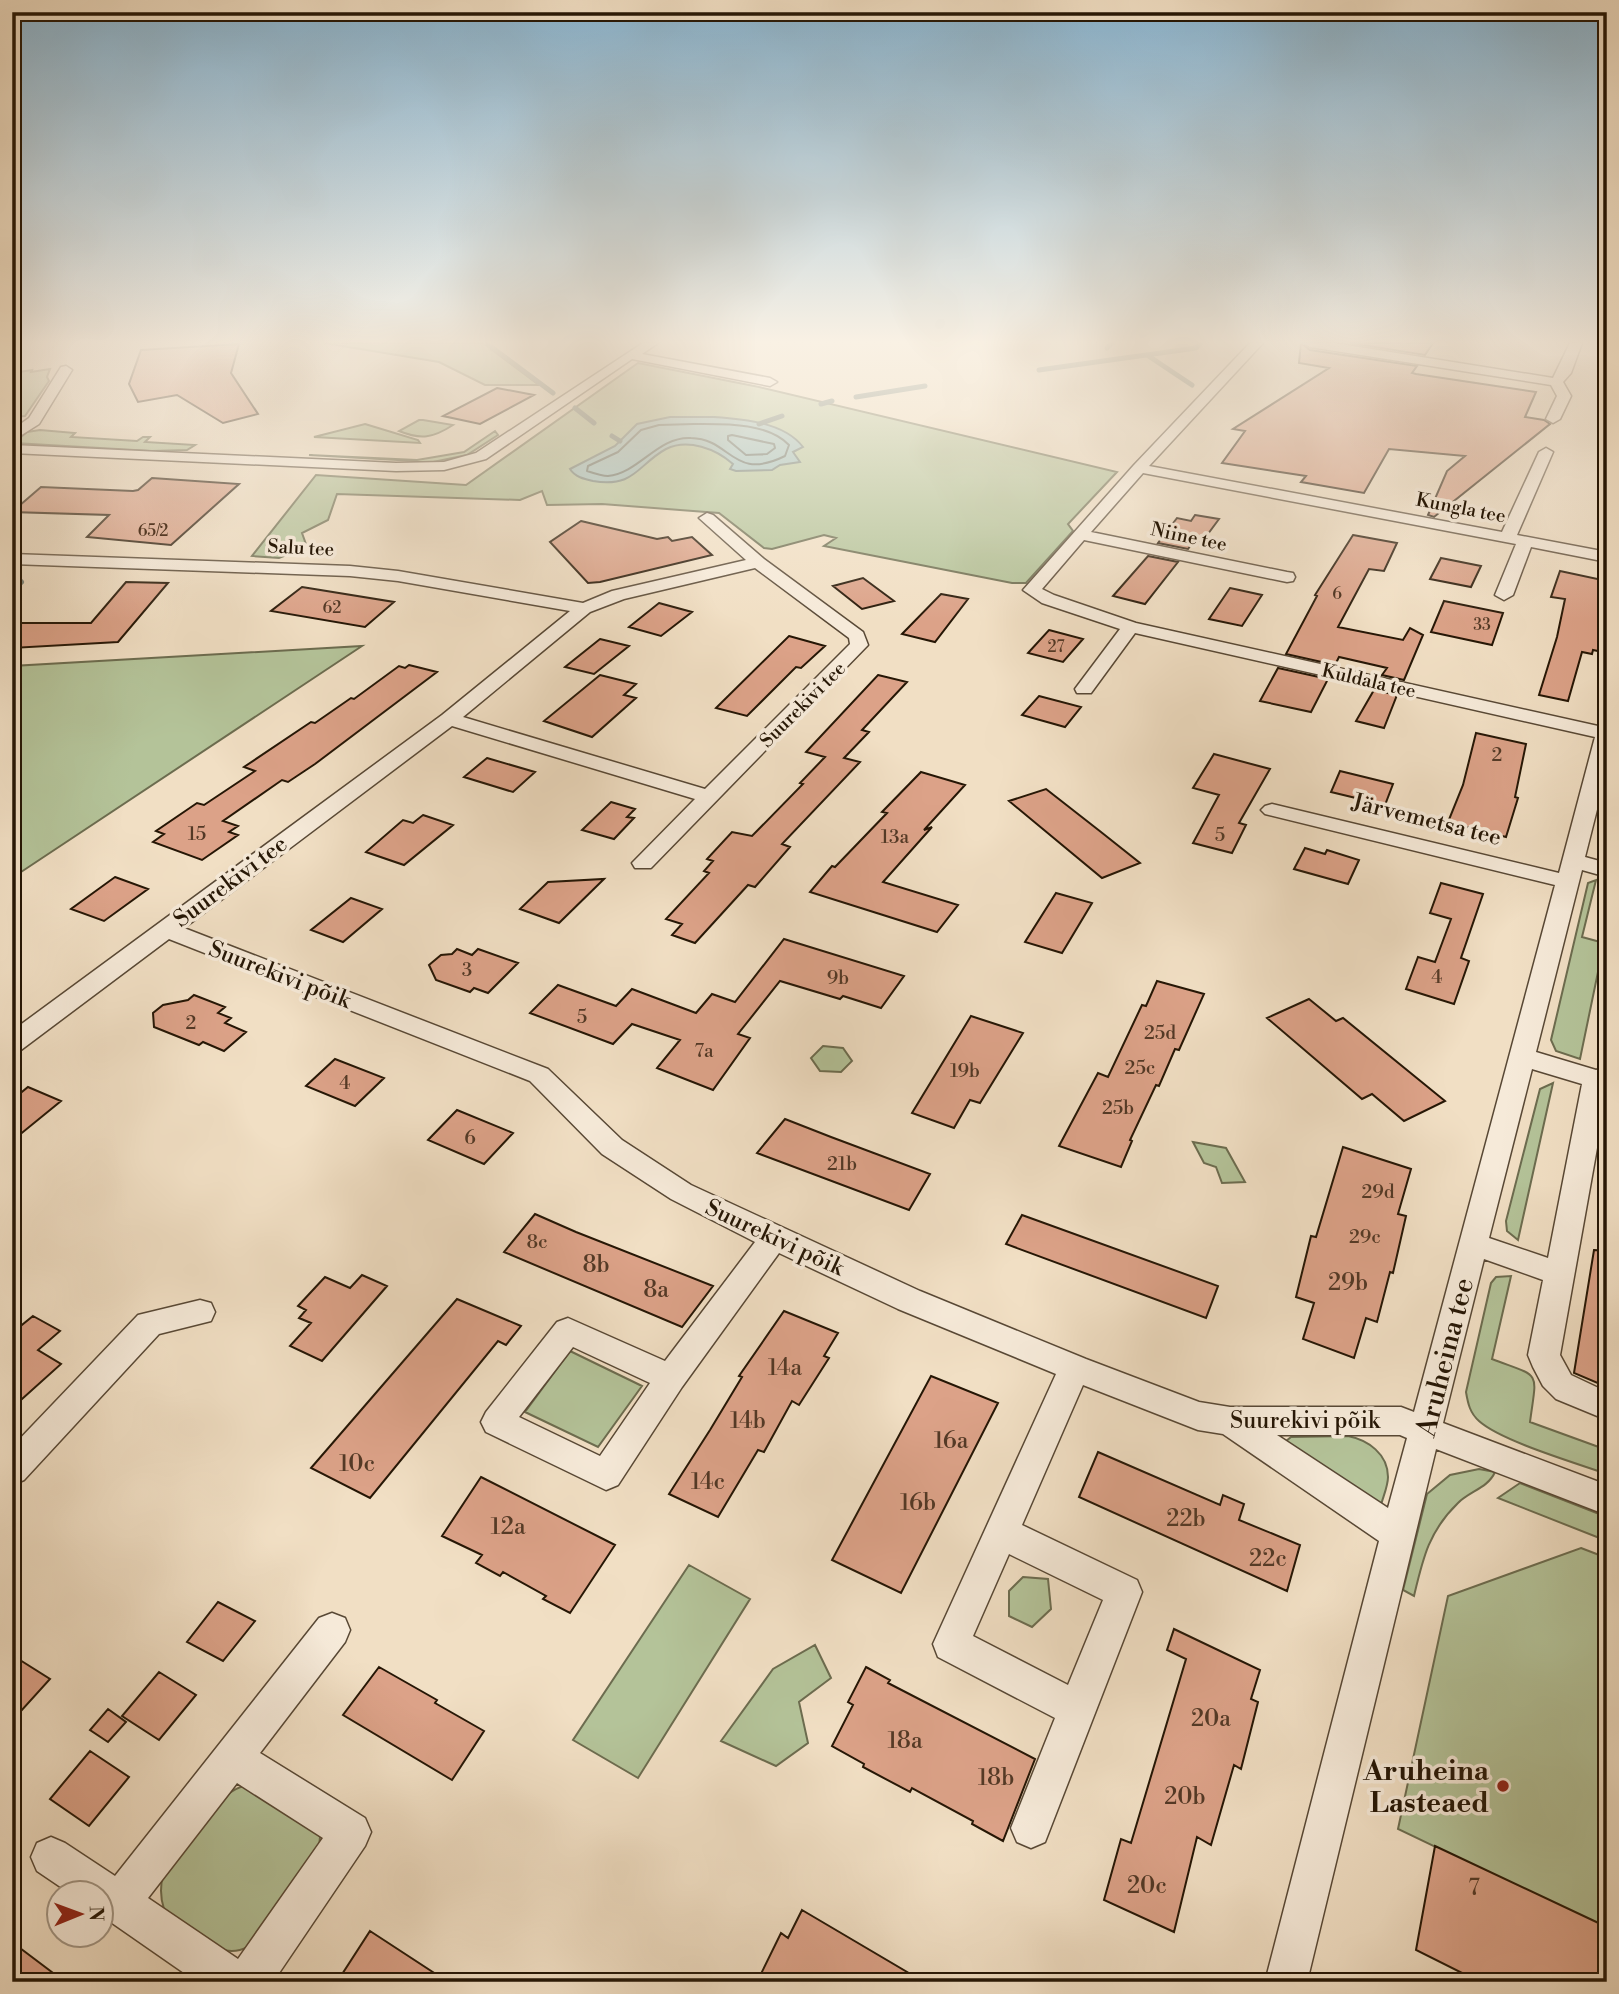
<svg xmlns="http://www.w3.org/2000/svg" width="1619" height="1994" viewBox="0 0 1619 1994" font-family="'Libre Bodoni',serif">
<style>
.green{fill:#b4c399;stroke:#6c6c4f;stroke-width:2}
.water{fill:#9bbcb9;stroke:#6c7a71;stroke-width:2}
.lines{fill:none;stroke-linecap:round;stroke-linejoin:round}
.shore{stroke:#60695f;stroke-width:2}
.stream-far1{stroke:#6c7a71;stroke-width:5}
.stream{stroke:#6c7a71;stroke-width:6}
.building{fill:#dca288;stroke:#251605;stroke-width:2}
.street-casing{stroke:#584835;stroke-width:3}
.street{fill:#f6ead9;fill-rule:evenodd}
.poi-dot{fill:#8f2418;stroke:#f6ead9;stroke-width:2.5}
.labels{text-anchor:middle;stroke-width:7;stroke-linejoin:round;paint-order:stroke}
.far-number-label{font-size:16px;fill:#533926}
.far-street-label{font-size:19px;fill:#251605;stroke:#f6ead9}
.number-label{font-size:19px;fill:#533926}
.street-label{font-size:23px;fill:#251605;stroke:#f6ead9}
.near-number-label{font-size:23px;fill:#533926}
.near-street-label{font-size:28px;fill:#251605;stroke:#f6ead9}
.near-poi-label{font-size:28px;font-weight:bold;fill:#251605;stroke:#f6ead9;text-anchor:end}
</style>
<rect width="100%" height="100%" fill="#f1dfc4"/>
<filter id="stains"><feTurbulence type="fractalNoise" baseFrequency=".00286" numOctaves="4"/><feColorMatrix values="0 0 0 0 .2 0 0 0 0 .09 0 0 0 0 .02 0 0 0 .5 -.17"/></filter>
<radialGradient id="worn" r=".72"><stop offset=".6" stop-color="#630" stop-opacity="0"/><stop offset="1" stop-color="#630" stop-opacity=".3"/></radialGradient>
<path class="green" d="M324,343H483L539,385H485L439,362Z
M638,363L759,387L1117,472L1068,524L1073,531L1026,583H1012L824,546L836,538L824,535L772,549L764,548L719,513L602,504L547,505L542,491L520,500L337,494L328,520L302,533L307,547L279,558L252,556L316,475L466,485Z
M32,370L31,372L50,369L47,377L49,381L25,416L12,417V373Z
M419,420H423L453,425C433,438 421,440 399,431Z
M365,424L418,440L420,443L314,437Z
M40,430L75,433L71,437L137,441L143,437H150L145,442L195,445L187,450L152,451L14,443L27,432Z
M495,431L498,435L467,455L433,462L309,455L417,460L464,452Z
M362,646L12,878V666Z
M1596,880L1582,937L1604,943L1580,1059L1556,1051L1551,1040L1588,883Z
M823,1046L843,1048L852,1061L841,1072L820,1071L811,1058Z
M1553,1083L1518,1240L1507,1231L1506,1221L1540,1089Z
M1193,1142L1226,1148L1245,1182L1222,1183L1216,1167L1204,1163Z
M1511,1276L1492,1359C1542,1378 1537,1369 1530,1422L1607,1450V1474C1576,1463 1501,1441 1479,1421C1470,1413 1468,1404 1466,1392L1491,1283L1496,1277Z
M570,1351L642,1386L598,1447L525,1412Z
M1348,1436C1368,1440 1388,1454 1388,1477C1388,1486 1383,1497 1381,1505L1285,1442L1291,1437Z
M1479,1469L1495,1472C1488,1488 1470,1491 1458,1503C1429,1531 1423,1558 1414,1596L1403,1590L1427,1494L1450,1475Z
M1520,1483L1607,1517V1541L1498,1498Z
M1581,1548L1607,1558V1929L1398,1829L1448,1596Z
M689,1565L750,1599L638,1778L573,1740Z
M1023,1577L1048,1579L1051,1609L1032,1627L1009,1616V1591Z
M815,1645L831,1678L799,1702L808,1743L776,1766L721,1741L773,1669Z
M244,1786L315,1826L320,1837L318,1856L259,1942C245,1949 235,1954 220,1949L164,1909C160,1897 160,1887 163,1875C183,1849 213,1794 244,1786Z"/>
<path class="water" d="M714,417C743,419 784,422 803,447L793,452L800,462L780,465L772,470L736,471L730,469L733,464C716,449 688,438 666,449C637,465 635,488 593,481C584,479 575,477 570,469L615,446L637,424L670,417Z"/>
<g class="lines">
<path class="shore" d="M694,424C723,424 767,422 789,445L785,456C732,482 732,439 691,438C658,436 639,473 608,476C602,476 593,473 587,471L588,466L618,452L641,430L659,425Z
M732,435L774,444L775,448L767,454L746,455L728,440V436Z"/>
<path class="stream-far1" d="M486,343L553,393
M1107,348L1112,343
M1147,355L1192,385
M1039,370L1196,348L1201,343
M856,397L925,386
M821,404L832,401
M575,408L594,423
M759,424L782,416
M612,436L620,441"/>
<path class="stream" d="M12,591L21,582"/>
</g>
<path class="building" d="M1301,343L1310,350L1417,366L1412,373L1416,374L1536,392L1525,417L1544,420L1550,424L1434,517L1428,515L1447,471L1465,456L1389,449L1364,493L1301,482L1306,476L1222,463L1245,431L1233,429L1329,368L1299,363Z
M1350,343H1433L1425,355Z
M239,344L231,373L258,414L223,423L177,395L138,402L129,384L141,350Z
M497,388L534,395L480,424L443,416Z
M152,478L239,484L171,545L87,537L109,515L12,512L41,487L133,491L138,490Z
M1195,515L1219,519L1202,542L1194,541L1188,549L1158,543L1177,518L1191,521Z
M581,521L657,539L668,537L672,541L692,537L712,555L600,582L588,583L550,542Z
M1353,535L1397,543L1384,571L1369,569L1338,627L1403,640L1410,628L1423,635L1404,680L1382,675L1387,668L1339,657L1335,665L1286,654L1317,596L1315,595Z
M1148,556L1178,562L1145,604L1113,596Z
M1441,558L1481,566L1471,587L1430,579Z
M1560,571L1607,581V653L1593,650L1592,654L1582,652L1568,701L1539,695L1557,637L1565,599L1551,597Z
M863,578L894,601L862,609L833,586Z
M126,582L168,583L118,642L12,648V623H91Z
M302,587L394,602L365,627L271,611Z
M1230,588L1262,595L1242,626L1209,619Z
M941,594L968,599L935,642L902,634Z
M1444,601L1503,613L1492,645L1431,632Z
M659,603L692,612L661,636L629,627Z
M1049,630L1083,639L1063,662L1028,653Z
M789,636L825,646L801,668L796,667L747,716L716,708Z
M600,639L629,646L594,674L565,667Z
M409,665L437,672L315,764L288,782L282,780L223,821L238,826L229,832L238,835L202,860L153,842L164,834L156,831L197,803L204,805L255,771L244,767L311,722L315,723L351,698L354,699L399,666L405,668Z
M1278,668L1328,679L1311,712L1260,701Z
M600,675L636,684L624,695L636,698L592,737L544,721Z
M878,675L907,682L862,730L869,732L844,758L860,762L782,844L790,847L755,887L748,885L695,943L672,935L682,924L666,919L709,873L704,871L713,861L707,859L732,832L752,836L803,784L800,783L825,757L806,752Z
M1374,690L1397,695L1384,728L1356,721Z
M1039,696L1081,707L1065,727L1022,715Z
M1476,733L1526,744L1515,797L1518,798L1506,837L1448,822L1463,785Z
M1214,754L1270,769L1239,823L1246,825L1232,853L1193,843L1219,795L1193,788Z
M487,758L535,772L513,792L464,777Z
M1340,771L1393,784L1385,805L1331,792Z
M921,772L965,785L924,830L932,827L883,882L958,905L937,932L810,892L832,866L835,867L887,813L882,812Z
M1046,789L1101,832L1140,863L1102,878L1009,801Z
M611,802L635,809L627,817L634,818L614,839L582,830Z
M423,815L453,825L404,865L366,852L403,820L413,823Z
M1305,848L1325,854L1327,850L1359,860L1348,884L1294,869Z
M115,877L148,889L104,921L71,909Z
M604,879L559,923L520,909L548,882Z
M1441,883L1483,894L1461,958L1469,961L1454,1004L1406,989L1418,957L1435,962L1451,919L1430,913Z
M1056,893L1092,903L1062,953L1025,942Z
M351,898L382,909L343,942L311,930Z
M784,939L904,976L881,1008L843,996L840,999L780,981L738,1034L750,1038L713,1090L657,1068L680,1040L632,1024L613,1044L530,1013L558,985L616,1006L632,989L696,1013L712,994L735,1002Z
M457,949L472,955L478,949L518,963L488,993L474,988L470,992L436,980L429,965L441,955L452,954Z
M1157,981L1204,994L1179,1050L1175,1049L1159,1086L1156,1085L1130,1140L1132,1141L1121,1167L1059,1146L1098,1073L1108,1077L1142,1005L1146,1006Z
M194,995L225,1007L218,1013L231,1018L225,1023L246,1032L224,1051L203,1042L199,1045L154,1027L153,1013L163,1005L188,1000Z
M1309,999L1336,1021L1343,1018L1445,1101L1404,1121L1372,1094L1362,1099L1267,1018Z
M971,1016L1023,1033L980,1103L970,1100L954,1128L912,1113Z
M335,1059L384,1078L355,1106L306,1086Z
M28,1087L61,1101L12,1141V1100Z
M457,1110L513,1133L484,1164L428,1140Z
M785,1119L831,1137L930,1174L909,1210L757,1153Z
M1343,1147L1411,1169L1398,1214L1406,1216L1393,1273L1390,1272L1377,1322L1366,1318L1354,1358L1303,1339L1314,1303L1296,1297L1311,1236L1316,1237Z
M535,1214L576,1232L713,1286L682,1327L504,1252Z
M1022,1215L1218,1286L1206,1318L1006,1244Z
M1594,1250L1607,1251V1387L1574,1373Z
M362,1275L387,1286L322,1361L290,1346L311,1323L299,1318L306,1310L298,1306L325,1277L350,1288Z
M457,1299L521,1326L506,1345L498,1341L370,1498L311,1468Z
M784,1311L838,1333L824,1356L829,1358L799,1405L792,1401L764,1452L758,1450L718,1517L669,1494L710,1430L742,1377L739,1376Z
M33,1316L60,1331L38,1350L61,1364L12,1408V1333Z
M931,1376L998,1403L901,1593L832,1560Z
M1098,1452L1220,1505L1223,1495L1244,1504L1239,1520L1300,1545L1287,1591L1079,1497Z
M481,1477L615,1545L570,1613L543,1599L546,1596L503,1572L500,1576L476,1563L482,1555L442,1536Z
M218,1602L255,1621L223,1661L187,1642Z
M1174,1629L1260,1670L1251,1699L1258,1702L1241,1769L1234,1765L1211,1845L1197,1837L1174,1932L1104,1900L1121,1839L1131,1843L1186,1659L1167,1650Z
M12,1655L50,1679L12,1721Z
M379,1667L437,1700L435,1703L484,1731L452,1780L343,1715Z
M866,1667L890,1680L888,1683L1035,1759L1003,1841L972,1824L973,1821L912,1788L910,1792L863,1767L864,1764L832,1746L853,1705L848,1702Z
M159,1672L196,1695L159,1740L122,1716Z
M108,1709L126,1722L108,1742L90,1730Z
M90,1751L129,1777L89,1826L50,1799Z
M1435,1846L1607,1927V1982H1480L1416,1950Z
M802,1910L924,1982H757L781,1933L788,1938Z
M370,1931L448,1982H337Z
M12,1942L65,1982H12Z"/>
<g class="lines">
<g class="street-casing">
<path id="street" d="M643,343H658L642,354L770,378L777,382L770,386L632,359L486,459L444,470L396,471L12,453V445L396,463L444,462L476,453Z
M1250,343H1263L1149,466L1502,532L1539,452L1546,448L1553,452L1517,535L1607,552V562L1531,547L1513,595L1504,600L1495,595L1516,544L1143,473L1091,532L1287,572L1293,573L1295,577L1293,581L1287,582L1084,540L1042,589L1054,595L1136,623L1607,728V770L1585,857L1607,863V877L1582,870L1536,1052L1596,1070L1607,1067V1092L1560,1355L1571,1375L1607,1392V1420L1556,1399L1543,1386L1533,1367L1528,1355L1543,1280L1484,1259L1443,1423L1607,1485V1515L1436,1449L1307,1982H1265L1379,1541L1223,1434L1198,1430L1083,1385L1022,1525L1137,1580L1142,1592L1045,1842L1031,1848L1017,1842L1011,1828L1055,1718L938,1657L933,1644L1056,1374L898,1309L779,1253L682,1387L618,1485L606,1490L486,1432L481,1422L486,1412L557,1322L568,1318L665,1361L755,1242L671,1199L602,1154L530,1081L169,939L21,1050L12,1053V1031L442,715L570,611L398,581L350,576L12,564V554L350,566L398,571L583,603L612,591L746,560L699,518L707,513L713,515L764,559L863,632L868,645L651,868H635L632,863L695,799L452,726L184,928L548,1069L622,1140L691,1185L920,1291L1086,1359L1199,1402L1230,1407H1401L1414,1412L1555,885L1265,814L1261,810L1265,806L1272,804L1559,873L1595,737L1135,633L1091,693H1077L1075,689L1120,629L1042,603L1023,590L1134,465ZM755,568L849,638L850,644L705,789L463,717L590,612L624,599ZM1532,1069L1582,1084L1548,1258L1489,1238ZM573,1347L650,1383L600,1456L519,1417ZM1277,1435H1400L1407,1438L1388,1508ZM1009,1554L1103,1600L1068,1685L973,1636Z
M1304,343H1334L1553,378L1570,343H1582L1571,373L1563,382L1571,396L1560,419L1553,423L1546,419L1557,396L1551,385L1310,347Z
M66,366L72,370L39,424L12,441V430L29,418L61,367Z
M200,1300L211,1303L215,1312L211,1321L159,1334L24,1480L12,1485V1447L138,1315Z
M332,1613L345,1618L350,1630L345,1642L260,1753L365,1818L371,1832L365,1846L273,1982H197L102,1916V1892H68L37,1871L31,1857L37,1843L51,1837L65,1843L115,1876L319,1618ZM237,1783L323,1838L238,1959L148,1898Z"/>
</g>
<use href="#street" class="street"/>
</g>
<linearGradient id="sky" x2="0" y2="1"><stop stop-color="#89b7d5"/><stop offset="0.55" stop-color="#f9f1e4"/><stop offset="1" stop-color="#f9f1e4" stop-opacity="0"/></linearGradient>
<rect width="1619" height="622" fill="url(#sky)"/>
<circle class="poi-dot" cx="1503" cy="1786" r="7"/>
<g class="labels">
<g class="far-number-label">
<text x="153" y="536">65/2</text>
<text x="1337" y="599">6</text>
<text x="332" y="613">62</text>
<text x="1482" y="630">33</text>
<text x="1056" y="652">27</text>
</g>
<g class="far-street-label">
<text transform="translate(1461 507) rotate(11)" y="7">Kungla tee</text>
<text transform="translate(1189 536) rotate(12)" y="7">Niine tee</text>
<text transform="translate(301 547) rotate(3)" y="7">Salu tee</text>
<text transform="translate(1369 680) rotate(13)" y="7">Kuldala tee</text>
<text transform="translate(802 704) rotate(-45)" y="7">Suurekivi tee</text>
</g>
<g class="number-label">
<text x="1497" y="761">2</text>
<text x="197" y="840">15</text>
<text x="1220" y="841">5</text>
<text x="895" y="843">13a</text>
<text x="467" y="976">3</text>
<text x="1437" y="983">4</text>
<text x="838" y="984">9b</text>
<text x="582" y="1023">5</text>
<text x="191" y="1029">2</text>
<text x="1160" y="1039">25d</text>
<text x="704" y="1057">7a</text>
<text x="1140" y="1074">25c</text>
<text x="965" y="1077">19b</text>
<text x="345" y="1089">4</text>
<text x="1118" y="1114">25b</text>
<text x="470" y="1144">6</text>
<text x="842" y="1170">21b</text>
<text x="1378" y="1198">29d</text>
<text x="1365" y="1243">29c</text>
<text x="537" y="1248">8c</text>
</g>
<g class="street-label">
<text transform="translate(1427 819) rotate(14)" y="8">Järvemetsa tee</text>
<text transform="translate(230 881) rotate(-37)" y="8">Suurekivi tee</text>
<text transform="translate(280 974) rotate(21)" y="8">Suurekivi põik</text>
<text transform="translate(775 1237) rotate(25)" y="8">Suurekivi põik</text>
<text x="1305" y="1428">Suurekivi põik</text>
</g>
<g class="near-number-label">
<text x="596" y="1272">8b</text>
<text x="1348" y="1290">29b</text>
<text x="656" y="1297">8a</text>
<text x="785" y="1375">14a</text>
<text x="748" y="1428">14b</text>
<text x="951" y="1448">16a</text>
<text x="357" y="1471">10c</text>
<text x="708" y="1489">14c</text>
<text x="918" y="1510">16b</text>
<text x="1186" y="1526">22b</text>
<text x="508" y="1534">12a</text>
<text x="1268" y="1566">22c</text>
<text x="1211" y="1726">20a</text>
<text x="905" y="1748">18a</text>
<text x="996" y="1785">18b</text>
<text x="1185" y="1804">20b</text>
<text x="1147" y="1893">20c</text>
<text x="1474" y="1895">7</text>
</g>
<g class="near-street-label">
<text transform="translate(1444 1357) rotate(-76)" y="10">Aruheina tee</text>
</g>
<g class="near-poi-label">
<text x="1489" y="1780">Aruheina<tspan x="1489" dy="32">Lasteaed</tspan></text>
</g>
</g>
<rect width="1619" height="1994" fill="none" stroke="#f1dfc4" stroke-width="42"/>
<rect x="14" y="14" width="1591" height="1966" fill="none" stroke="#251605" stroke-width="3.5"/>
<rect x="21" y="21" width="1577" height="1952" fill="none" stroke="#251605" stroke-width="2"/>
<g transform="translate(80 1914) rotate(89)"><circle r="33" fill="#f6ead9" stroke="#a29584" stroke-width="2"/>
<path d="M0-5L12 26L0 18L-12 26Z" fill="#8f2418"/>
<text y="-10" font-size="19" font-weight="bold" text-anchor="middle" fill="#251605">N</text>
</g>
<rect width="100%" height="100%" filter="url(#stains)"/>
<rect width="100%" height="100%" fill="url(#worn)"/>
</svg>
